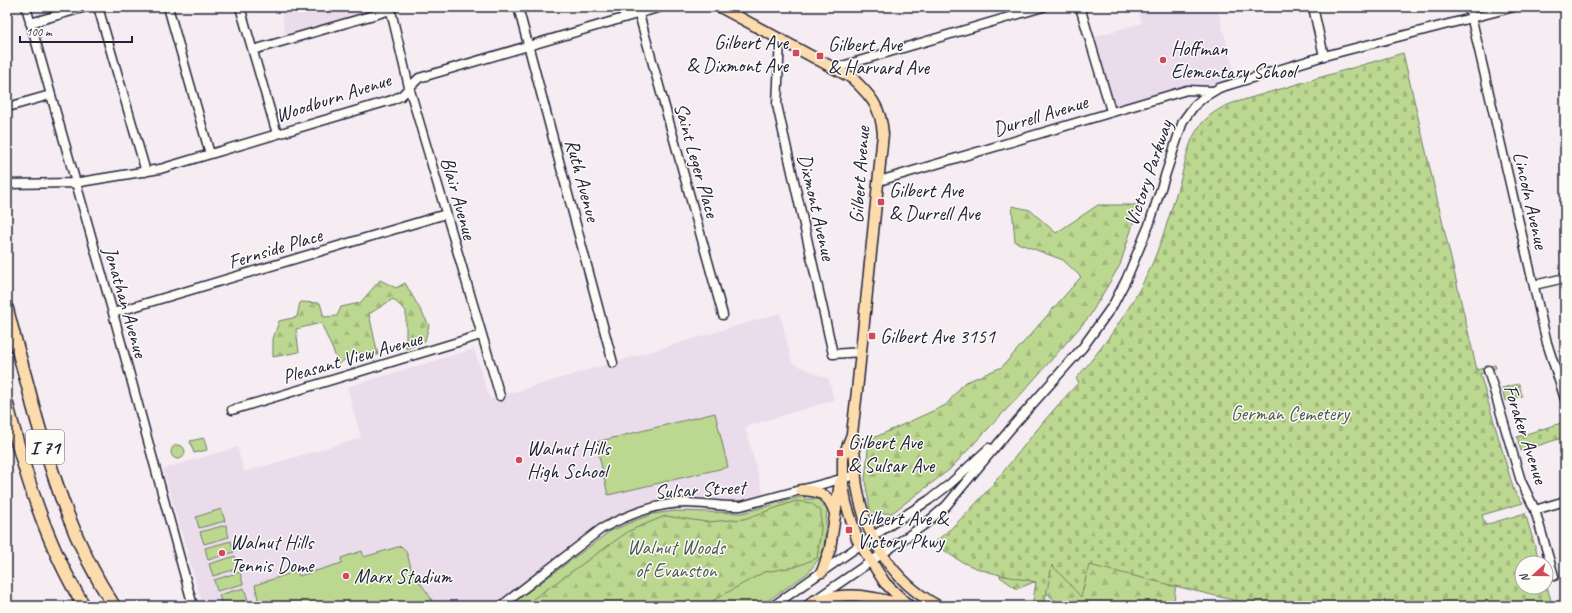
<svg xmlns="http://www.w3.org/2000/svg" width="1572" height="613" viewBox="0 0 1572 613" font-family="Caveat,sans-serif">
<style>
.built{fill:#ebdcec}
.green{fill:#bcd890;stroke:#6f7d66}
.forest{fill:url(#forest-firs);stroke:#6f7d66}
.cemetery{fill:url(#cemetery-stones);stroke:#6f7d66}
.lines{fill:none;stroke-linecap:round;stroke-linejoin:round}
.minor-casing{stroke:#22223b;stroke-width:11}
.major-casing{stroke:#22223b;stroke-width:13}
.highway-casing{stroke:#22223b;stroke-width:15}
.minor{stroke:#fdfcf7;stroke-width:8}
.major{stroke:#fcdcac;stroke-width:10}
.highway{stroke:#fcdcac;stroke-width:12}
.poi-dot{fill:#d1495b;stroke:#fdfcf7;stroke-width:1.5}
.labels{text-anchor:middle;stroke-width:3;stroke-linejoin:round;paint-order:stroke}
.shield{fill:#fdfcf7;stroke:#646373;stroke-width:1}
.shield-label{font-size:19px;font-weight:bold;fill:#22223b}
.poi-label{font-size:20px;fill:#22223b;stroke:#fdfcf7;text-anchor:start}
.street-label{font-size:20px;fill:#22223b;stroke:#fdfcf7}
.park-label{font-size:20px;fill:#505954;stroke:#fdfcf7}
</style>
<defs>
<pattern id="forest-firs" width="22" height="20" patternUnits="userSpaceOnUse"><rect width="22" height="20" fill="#bcd890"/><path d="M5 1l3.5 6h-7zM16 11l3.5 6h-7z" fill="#a1b97d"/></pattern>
<pattern id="cemetery-stones" width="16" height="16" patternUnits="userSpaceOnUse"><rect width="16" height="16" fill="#bcd890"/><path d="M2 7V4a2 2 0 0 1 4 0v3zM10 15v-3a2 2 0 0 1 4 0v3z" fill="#a1b97d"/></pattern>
</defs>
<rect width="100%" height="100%" fill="#f5edf2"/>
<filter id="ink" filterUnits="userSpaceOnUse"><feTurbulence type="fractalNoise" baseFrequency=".025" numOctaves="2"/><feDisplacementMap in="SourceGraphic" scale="8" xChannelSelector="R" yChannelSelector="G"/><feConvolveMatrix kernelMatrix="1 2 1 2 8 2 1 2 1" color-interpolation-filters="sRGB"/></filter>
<g filter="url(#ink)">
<path class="built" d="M281,7H390L286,40Z
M1137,7H1217L1237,82L1219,88L1187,90L1111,111L1089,38L1142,23Z
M780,313L792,363L829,379L834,400L745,427L767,507L734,514L674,511L653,514L634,521L609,532L509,606H203L163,469L237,447L244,472L361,438L347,387L474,349L490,399Z"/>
<path class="green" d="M715,413L728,467L608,495L596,442Z
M204,438L207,450L194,453L190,441Z
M171 452a7 7 0 1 1 14 0a7 7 0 1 1-14 0Z
M804,496L805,499H818L827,510L824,548L821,556L808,573L760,606H509L609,532L634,521L653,514L674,511L742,513Z
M221,509L225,521L199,528L196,517Z
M226,525L229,537L204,544L200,532Z
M231,541L234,552L208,560L205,548Z
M401,546C410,553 408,564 414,574C421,586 430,593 434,606H258L259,604L255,585L297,571L299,576L342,563L341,558L362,551L364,557Z
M235,556L239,568L213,576L209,564Z
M240,572L243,584L217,591L214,580Z
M244,588L248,600L222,606L219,595Z"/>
<path class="forest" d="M1098,205H1139L1120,265L1089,317L1023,392L949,470L892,513L871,514L865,480L869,440L946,405L964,383L1002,367L1081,277L1063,260L1015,242L1012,206L1030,210L1056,233Z
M380,280L396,288L405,283L429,325L425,341L406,349V311L393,299L369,314L378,355L355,352L339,364L321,323L296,329L299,352L273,357V339L279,321L297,317L300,302L320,303L324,317L337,316L341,307L360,303Z
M796,501L811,503L821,511V529L817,558L795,567L764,572L703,606H523L629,531L665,516L707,522L744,519Z
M1006,549L1176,579L1174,603L1173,606H1059V604L1034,582L1017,589L1000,577Z"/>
<path class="cemetery" d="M1403,53L1477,370L1495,365L1496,368L1480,374L1514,491L1523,503L1482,515L1485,525L1525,513L1540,563H1522V587H1546V583L1552,604L1545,606H1257L1089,565L1081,597L1052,565L1044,606H1032L1036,582C997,574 964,571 935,542C979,507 1009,463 1045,420C1056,407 1068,394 1079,382L1076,379C1104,346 1129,312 1148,273C1162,243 1171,210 1181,178C1185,163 1188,144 1197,130C1206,116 1219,108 1233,103Z
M1519,384L1522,396L1505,401L1502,388Z
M1561,423L1565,437L1521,451L1517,437Z"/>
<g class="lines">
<g class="minor-casing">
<path id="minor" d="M26,7L113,313L193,606
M98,7L144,165L145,172
M168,7L210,154
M240,7L277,134
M390,7L409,87L500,396
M518,7L613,363
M1080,7L1111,111
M1313,7L1324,56
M1469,7L1547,343L1565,399
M639,14L723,315
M30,23L86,7
M780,38L777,105L833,354L861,352
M253,50L391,10
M835,68L1043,7
M8,107L50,95
M879,181L1187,90L1212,91
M7,184L74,183L160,169L392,100L401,96L419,78L661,7
M1534,285L1565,278
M113,313L446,214
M1488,370L1521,481L1535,510L1554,576
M232,410L481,335
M1535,510L1565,501
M501,606L601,529C627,515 656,503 686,503C704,503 722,507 741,506L856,475
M773,606L873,536L929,500L950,484L989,448
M806,606L924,525L946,506L1012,427L1083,347L1113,305L1126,280L1149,225L1183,121L1194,106L1204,97L1219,88L1324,56L1514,7"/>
</g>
<g class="major-casing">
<path id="major" d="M720,7L852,78C871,96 881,107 883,134L857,391L852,434L843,458V485L846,503L857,539L885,583L909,606
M852,434C856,451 854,468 857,486C865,537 892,581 938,606
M801,490C820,491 828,493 835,513
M822,572L830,549L840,482
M813,601C853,591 868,596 906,605"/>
</g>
<g class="highway-casing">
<path id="highway" d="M7,309C15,341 25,374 33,406C53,478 73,543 114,606
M7,404C25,474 46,544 84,606"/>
</g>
<use href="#minor" class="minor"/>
<use href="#major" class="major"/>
<use href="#highway" class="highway"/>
</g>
</g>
<g class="poi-dot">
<rect x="792" y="49" width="8" height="8" rx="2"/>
<rect x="816" y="52" width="8" height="8" rx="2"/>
<circle cx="1163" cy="60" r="4"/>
<rect x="877" y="198" width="8" height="8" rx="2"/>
<rect x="868" y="332" width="8" height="8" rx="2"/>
<rect x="836" y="449" width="8" height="8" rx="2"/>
<circle cx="519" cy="460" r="4"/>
<rect x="845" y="526" width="8" height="8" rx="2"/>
<circle cx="222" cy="553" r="4"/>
<circle cx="346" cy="576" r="4"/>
</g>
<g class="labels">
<rect class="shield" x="26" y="430" width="38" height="34" rx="3"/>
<g class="shield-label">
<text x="45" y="454">I 71</text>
</g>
<g class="poi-label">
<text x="788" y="49" text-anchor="end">Gilbert Ave<tspan x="788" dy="23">&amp; Dixmont Ave</tspan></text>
<text x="828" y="51">Gilbert Ave<tspan x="828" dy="23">&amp; Harvard Ave</tspan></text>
<text x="1171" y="55">Hoffman<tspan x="1171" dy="23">Elementary School</tspan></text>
<text x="889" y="197">Gilbert Ave<tspan x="889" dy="23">&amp; Durrell Ave</tspan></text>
<text x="880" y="343">Gilbert Ave 3151</text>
<text x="848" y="449">Gilbert Ave<tspan x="848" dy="23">&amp; Sulsar Ave</tspan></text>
<text x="527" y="455">Walnut Hills<tspan x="527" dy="23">High School</tspan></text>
<text x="857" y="525">Gilbert Ave &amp;<tspan x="857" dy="23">Victory Pkwy</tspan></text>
<text x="230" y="549">Walnut Hills<tspan x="230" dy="23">Tennis Dome</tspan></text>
<text x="354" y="583">Marx Stadium</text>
</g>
<g class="street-label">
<text transform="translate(333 97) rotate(-18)" y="7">Woodburn Avenue</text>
<text transform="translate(1040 115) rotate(-17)" y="7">Durrell Avenue</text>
<text transform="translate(697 160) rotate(74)" y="7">Saint Leger Place</text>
<text transform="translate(1148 173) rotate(-71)" y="7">Victory Parkway</text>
<text transform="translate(859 175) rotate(-86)" y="7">Gilbert Avenue</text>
<text transform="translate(583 180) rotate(75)" y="7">Ruth Avenue</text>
<text transform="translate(459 198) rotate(74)" y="7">Blair Avenue</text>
<text transform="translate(1531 200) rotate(77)" y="7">Lincoln Avenue</text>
<text transform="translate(817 207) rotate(77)" y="7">Dixmont Avenue</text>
<text transform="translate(275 248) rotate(-17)" y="7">Fernside Place</text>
<text transform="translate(126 302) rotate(74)" y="7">Jonathan Avenue</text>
<text transform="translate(352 357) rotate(-16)" y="7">Pleasant View Avenue</text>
<text transform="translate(1526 434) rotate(72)" y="7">Foraker Avenue</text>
<text transform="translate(700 489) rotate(-3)" y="7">Sulsar Street</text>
</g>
<g class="park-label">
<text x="1290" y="420">German Cemetery</text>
<text x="676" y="554">Walnut Woods<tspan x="676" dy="23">of Evanston</tspan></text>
</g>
</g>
<rect width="1572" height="613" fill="none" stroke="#fdfcf7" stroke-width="24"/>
<rect x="12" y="12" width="1548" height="589" fill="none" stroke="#22223b" stroke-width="1.5" filter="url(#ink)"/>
<g transform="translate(1534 575) rotate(249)"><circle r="19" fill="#fdfcf7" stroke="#a5a5ac"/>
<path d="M0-3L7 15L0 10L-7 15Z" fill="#d1495b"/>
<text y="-6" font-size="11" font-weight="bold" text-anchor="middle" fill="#22223b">N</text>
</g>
<path d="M20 36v6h112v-6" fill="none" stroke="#22223b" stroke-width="2"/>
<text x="26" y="36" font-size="12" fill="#22223b" stroke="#fdfcf7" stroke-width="3" paint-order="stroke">100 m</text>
</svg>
